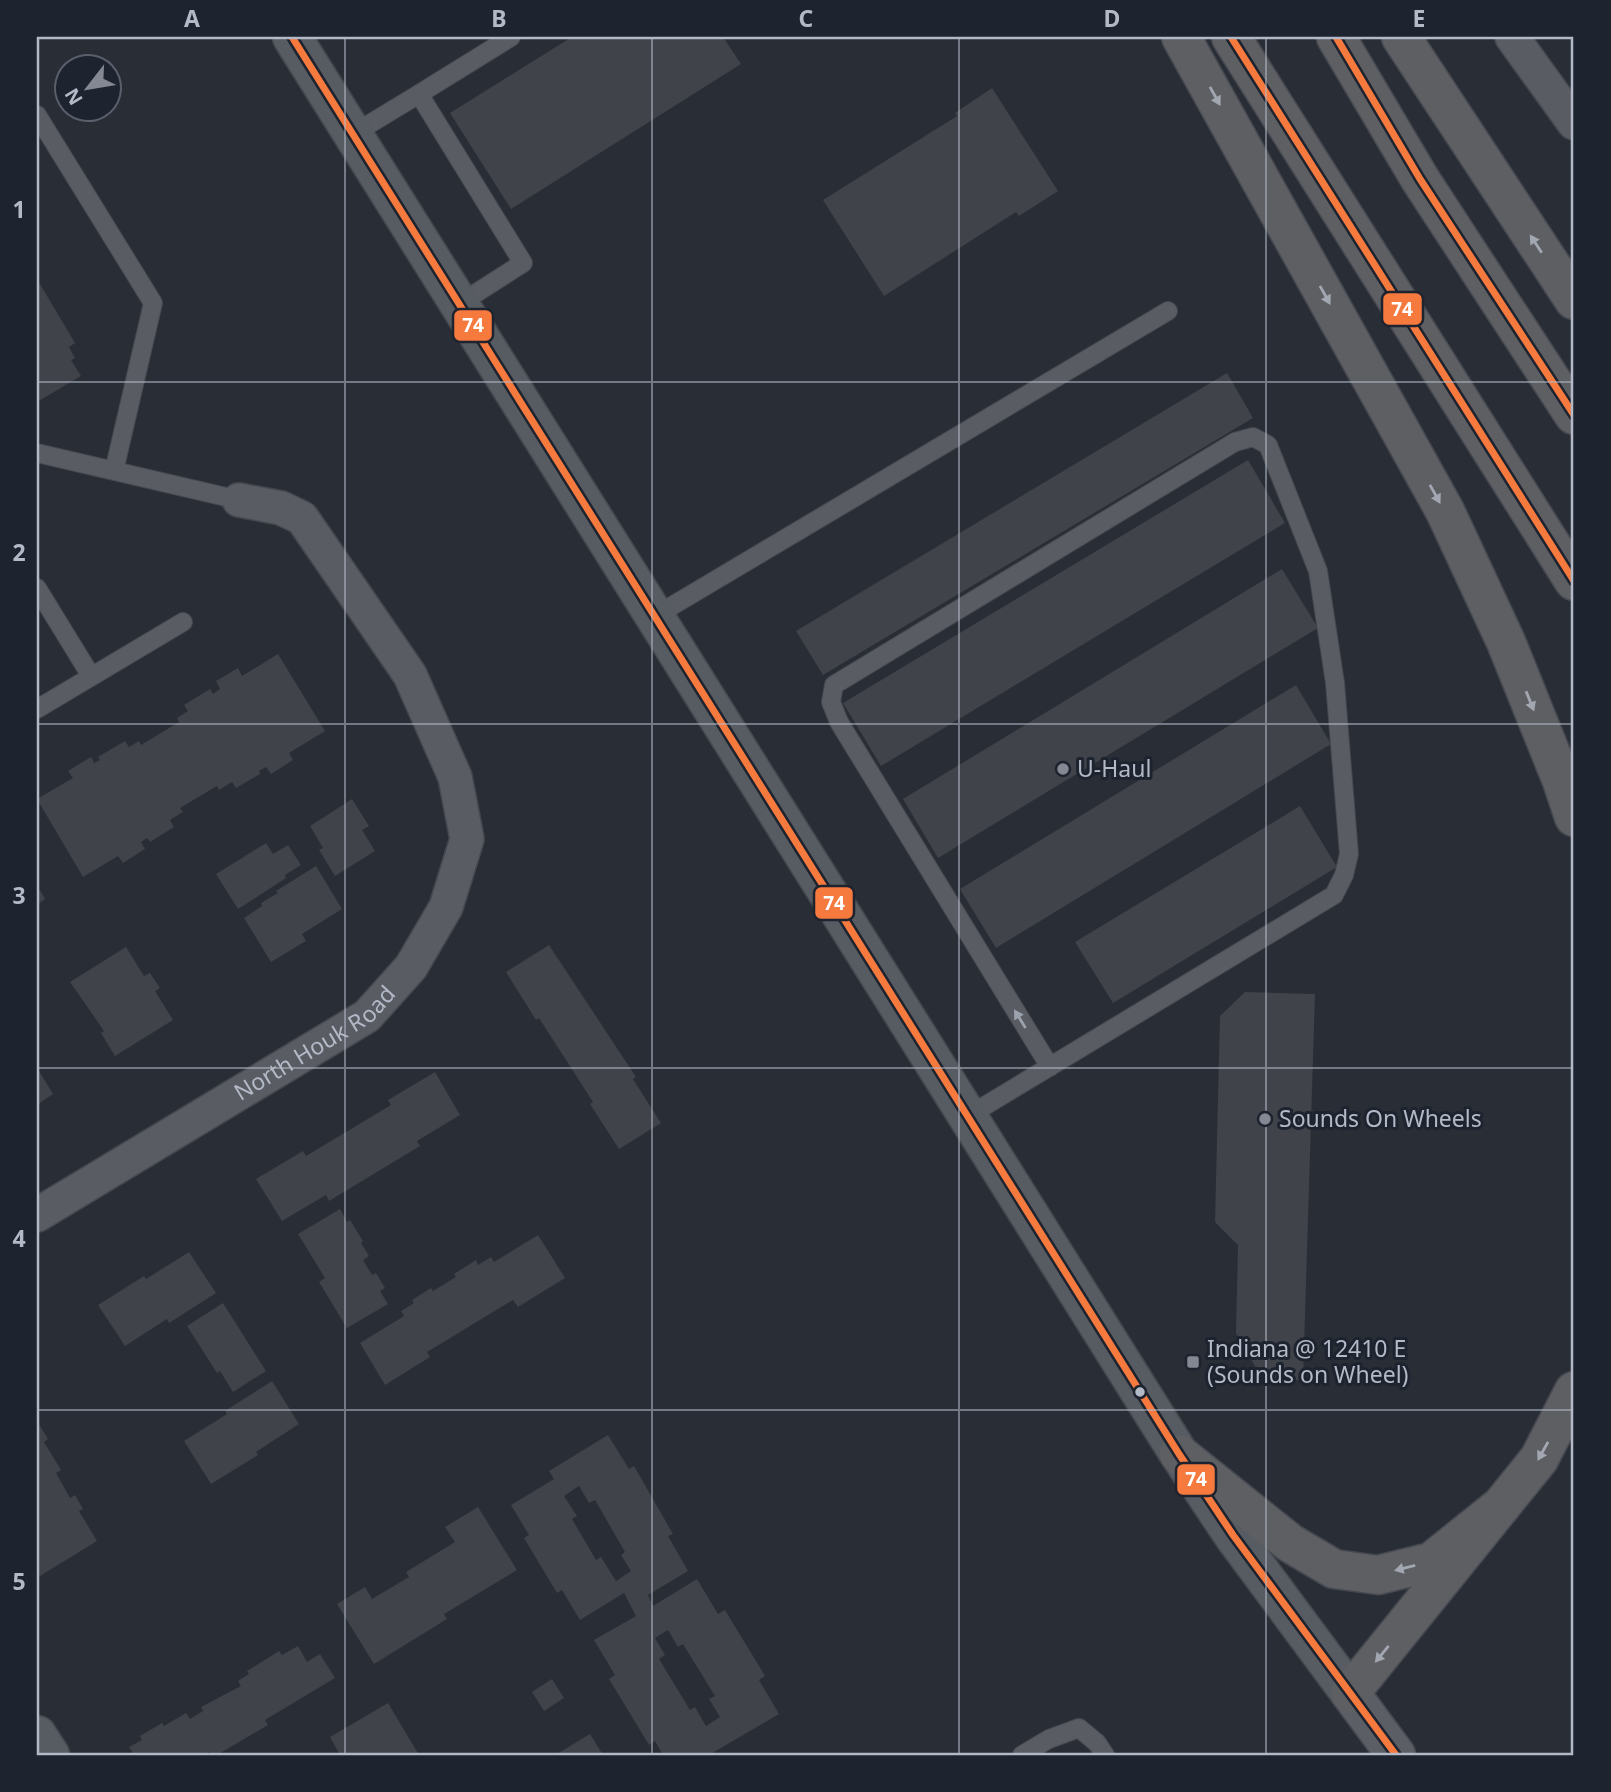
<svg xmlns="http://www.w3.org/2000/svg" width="1611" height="1792" viewBox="0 0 1611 1792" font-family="'Noto Sans',sans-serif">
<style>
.building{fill:#404349;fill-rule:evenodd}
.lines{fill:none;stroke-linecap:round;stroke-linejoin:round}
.lane-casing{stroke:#45484e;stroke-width:20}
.street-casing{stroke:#45484e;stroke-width:36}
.secondary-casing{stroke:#45484e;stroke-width:41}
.primary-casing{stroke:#474a52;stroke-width:41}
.highway-casing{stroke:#464951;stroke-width:41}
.lane{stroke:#595c63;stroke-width:18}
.street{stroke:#595c63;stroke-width:33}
.secondary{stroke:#575b62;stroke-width:38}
.primary{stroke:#5b5e65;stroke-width:38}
.highway{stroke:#5d5f63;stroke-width:38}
.bus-1-casing{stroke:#1d232f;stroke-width:12}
.bus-1{stroke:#f6793e;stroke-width:7}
.oneway{fill:#a2a7b2}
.oneway2{fill:#9ca2ad}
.grid{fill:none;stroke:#b3b9c6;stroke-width:2;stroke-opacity:0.55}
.poi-dot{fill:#838893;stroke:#1d232f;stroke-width:2.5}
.bus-dot{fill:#b3b9c6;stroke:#1d232f;stroke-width:2.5}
.labels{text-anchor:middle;stroke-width:6;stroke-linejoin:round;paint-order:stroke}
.poi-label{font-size:23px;fill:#b3b9c6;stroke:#1d232f;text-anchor:start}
.street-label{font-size:23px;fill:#b3b9c6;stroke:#1d232f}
.line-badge{stroke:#1d232f;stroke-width:2.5}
.badge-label{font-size:19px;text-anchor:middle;font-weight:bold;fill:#fff}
.neatline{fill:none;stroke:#b3b9c6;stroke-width:2.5}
.grid-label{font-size:23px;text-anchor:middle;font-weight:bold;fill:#b3b9c6}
</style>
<rect width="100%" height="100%" fill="#292d35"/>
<path class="building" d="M572,37H723L741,64L511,209L450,113Z
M992,88L1058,191L1019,216L1016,212L884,296L823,200L957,116L955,113Z
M37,279L75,343L69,347L75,358L71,360L81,376L37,402Z
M1227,373L1253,418L823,675L796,631Z
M1248,460L1285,523L881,766L843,703Z
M1282,569L1318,628L938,858L903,799Z
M278,654L325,731L289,753L293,760L271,774L266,767L259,771L260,774L236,788L232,782L219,790L217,786L180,808L183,812L170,820L174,827L150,842L147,838L141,842L145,849L123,863L118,856L83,877L37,799L73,778L68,771L91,757L94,763L100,760L98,757L125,741L129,747L139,741L141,745L179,722L177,718L188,711L184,705L210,689L213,694L220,689L216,681L238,668L242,676Z
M1296,685L1331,744L996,948L960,889Z
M352,799L369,826L362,830L375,851L335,876L319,850L323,848L310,826Z
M1300,806L1337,867L1113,1003L1075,942Z
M266,843L273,854L288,845L301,865L285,875L286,878L238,909L216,874Z
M316,866L342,909L302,934L306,941L271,962L244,918L262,906L261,903L278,893L276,891Z
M37,885L45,899L37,905Z
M549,945L636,1077L633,1079L661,1123L619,1149L590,1104L593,1102L539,1018L536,1020L506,972Z
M126,947L144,976L150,973L160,988L155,991L173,1020L115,1056L101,1033L104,1031L70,982Z
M1245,992L1315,994L1303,1380H1263L1236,1333L1238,1245L1215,1222L1220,1016Z
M39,1071L53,1094L37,1105V1073Z
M435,1072L460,1115L417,1141L420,1146L329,1201L326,1195L282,1221L256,1179L303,1151L306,1156L391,1105L388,1100Z
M340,1209L347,1222L350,1220L363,1241L361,1243L369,1256L363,1260L372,1275L376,1273L385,1288L380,1291L388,1304L347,1328L319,1282L325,1278L298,1234Z
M538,1235L565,1278L518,1307L513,1300L427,1352L430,1357L385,1385L360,1343L404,1316L401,1311L414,1303L412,1300L431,1288L433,1291L456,1277L454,1274L476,1260L478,1265L491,1257L494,1262Z
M189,1252L216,1293L169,1323L167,1319L125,1346L98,1305L144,1276L146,1279Z
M223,1303L266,1371L233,1392L220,1371L217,1373L187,1326Z
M272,1381L299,1424L256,1452L258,1455L211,1484L184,1441L227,1414L225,1411Z
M37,1421L48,1439L44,1442L61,1470L56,1473L70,1498L75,1495L83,1509L79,1511L97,1541L40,1576L37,1571Z
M608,1435L629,1469L634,1466L673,1534L668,1536L688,1571L648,1595L653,1606L697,1579L718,1614L725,1610L765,1676L759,1680L779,1714L709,1755H663L655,1741L649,1745L609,1679L615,1675L594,1640L636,1616L624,1593L580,1620L562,1590L557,1593L524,1538L529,1535L511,1505L554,1479L549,1471ZM579,1486L589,1503L595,1500L625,1552L621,1555L631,1571L616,1581L601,1557L596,1560L572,1519L577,1516L564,1496ZM668,1630L678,1647L683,1644L715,1696L709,1699L720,1717L706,1726L695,1707L690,1710L659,1659L665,1655L655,1638Z
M478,1507L517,1570L444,1614L447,1619L374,1664L337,1604L365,1587L372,1599L409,1577L406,1572L455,1542L445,1527Z
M298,1646L307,1662L320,1654L335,1678L265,1720L268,1725L217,1755H210L209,1752L203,1755H134L129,1747L142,1740L140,1736L162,1723L164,1726L186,1713L190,1719L203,1711L201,1707L241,1686L238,1681L249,1674L247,1671L279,1651L282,1655Z
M552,1679L564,1698L544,1711L532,1692Z
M388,1703L419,1755H340L330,1737Z
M590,1734L603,1755H555Z"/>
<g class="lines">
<g class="lane-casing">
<path id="lane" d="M419,94L511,37
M37,115L153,303L114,471
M353,134L419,94L523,263L459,304
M37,453L239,500
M37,588L91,676
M655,616L1168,311
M37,709L183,622
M968,1116L1334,895L1344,875L1349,854L1335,683L1318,571L1268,445L1253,437L1235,442L834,685L831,702L839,722L1050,1067
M1022,1755L1049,1739L1079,1728L1097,1743L1105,1755"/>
</g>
<g class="street-casing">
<g id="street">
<path d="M1512,37L1574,123"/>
<path id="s1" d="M37,1215L367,1016L411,967L446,907L467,839L455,777L410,675L302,518L281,508L239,500"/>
</g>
</g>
<g class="secondary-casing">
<path id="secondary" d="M292,37L1179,1454L1233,1535L1350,1693
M37,1735L50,1755"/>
</g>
<g class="primary-casing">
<path id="primary" d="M1350,1693L1396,1755"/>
</g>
<g class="highway-casing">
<path id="highway" d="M1181,37L1445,511L1506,642L1562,781L1574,817
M1231,37L1574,581
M1336,37L1420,179L1574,415
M1401,37L1574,300
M1179,1454L1290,1543L1334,1569L1378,1575L1431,1562L1502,1505
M1350,1693L1539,1459L1574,1391"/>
</g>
<use href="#lane" class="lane"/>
<use href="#street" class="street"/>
<use href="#secondary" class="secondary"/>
<use href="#primary" class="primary"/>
<use href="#highway" class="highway"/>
<g class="bus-1-casing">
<path id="bus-1" d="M292,37L1179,1454L1233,1535L1396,1755
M1231,37L1574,581
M1336,37L1420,179L1574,415"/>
</g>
<use href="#bus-1" class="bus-1"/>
</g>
<defs><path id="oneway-solid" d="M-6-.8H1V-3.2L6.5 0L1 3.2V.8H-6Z" transform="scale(1.75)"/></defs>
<g class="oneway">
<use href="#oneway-solid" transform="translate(1215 96) rotate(61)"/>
<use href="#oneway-solid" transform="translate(1536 244) rotate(-123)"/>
<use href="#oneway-solid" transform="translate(1325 295) rotate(61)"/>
<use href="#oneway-solid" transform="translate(1435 494) rotate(61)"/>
<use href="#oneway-solid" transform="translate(1530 701) rotate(68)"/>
<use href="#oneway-solid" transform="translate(1543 1451) rotate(119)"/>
<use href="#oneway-solid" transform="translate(1405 1568) rotate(166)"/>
<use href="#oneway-solid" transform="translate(1382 1654) rotate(129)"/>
</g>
<use class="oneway2" href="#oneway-solid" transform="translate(1020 1019) rotate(-122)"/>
<path class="grid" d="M345,37V1755M652,37V1755M959,37V1755M1266,37V1755M37,382H1574M37,724H1574M37,1068H1574M37,1410H1574"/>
<g class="poi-dot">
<circle cx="1063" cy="769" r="7"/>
<circle cx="1265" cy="1119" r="7"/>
<rect x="1186" y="1355" width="14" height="14" rx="3.5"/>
</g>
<circle class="bus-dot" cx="1140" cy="1392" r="6"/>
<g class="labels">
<g class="poi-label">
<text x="1077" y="777">U-Haul</text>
<text x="1279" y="1127">Sounds On Wheels</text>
<text x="1207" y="1357">Indiana @ 12410 E<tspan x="1207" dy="26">(Sounds on Wheel)</tspan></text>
</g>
<g class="street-label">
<text dy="8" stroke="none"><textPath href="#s1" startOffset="327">North Houk Road</textPath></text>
</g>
</g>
<g class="line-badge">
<rect x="1382" y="292" width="41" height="34" rx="7" fill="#f6793e"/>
<rect x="453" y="309" width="40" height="33" rx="7" fill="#f6793e"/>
<rect x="814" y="886" width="40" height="34" rx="7" fill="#f6793e"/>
<rect x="1176" y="1463" width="40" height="33" rx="7" fill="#f6793e"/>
</g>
<g class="badge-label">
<text x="1402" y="316">74</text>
<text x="473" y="332">74</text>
<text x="834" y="910">74</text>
<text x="1196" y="1486">74</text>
</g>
<rect width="1611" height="1792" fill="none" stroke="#1d232f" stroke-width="77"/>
<g transform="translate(88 88) rotate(239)"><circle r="33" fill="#1d232f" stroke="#595f6b" stroke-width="2"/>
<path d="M0-5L12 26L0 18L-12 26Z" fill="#838893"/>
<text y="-10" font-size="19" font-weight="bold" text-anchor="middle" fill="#b3b9c6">N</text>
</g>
<rect x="38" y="38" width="1534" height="1716" class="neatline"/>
<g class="grid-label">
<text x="192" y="27">A</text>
<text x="499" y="27">B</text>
<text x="806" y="27">C</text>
<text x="1112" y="27">D</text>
<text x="1419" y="27">E</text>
<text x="19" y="218">1</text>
<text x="19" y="561">2</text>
<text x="19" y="904">3</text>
<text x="19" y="1247">4</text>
<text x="19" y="1590">5</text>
</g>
</svg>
